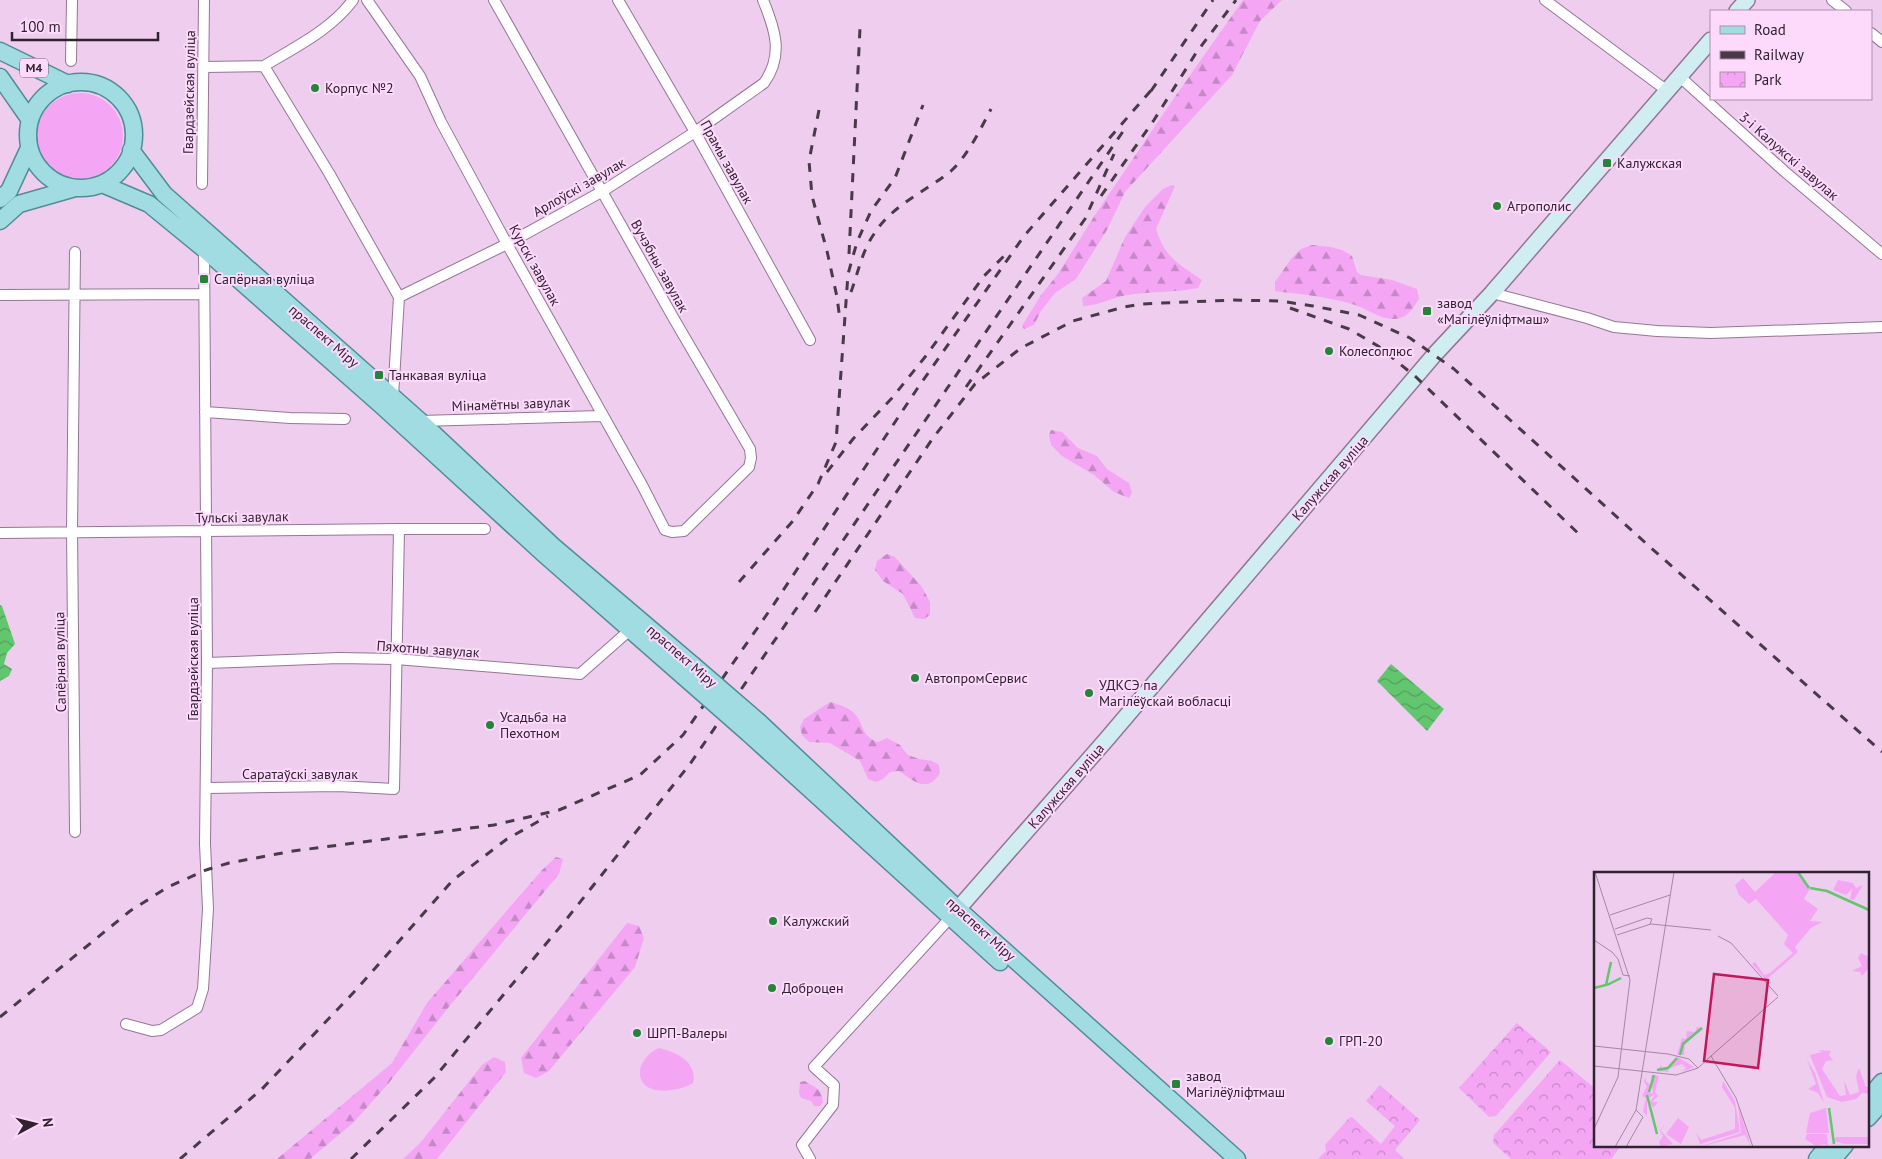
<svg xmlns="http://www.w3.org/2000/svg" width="1882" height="1159" viewBox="0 0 1882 1159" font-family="'PT Sans',sans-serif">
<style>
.green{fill:#f4a6f4}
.forest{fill:url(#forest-firs)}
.park{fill:url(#park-crowns)}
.water{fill:url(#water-waves)}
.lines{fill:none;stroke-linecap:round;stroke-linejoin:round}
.street-casing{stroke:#957695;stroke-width:12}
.secondary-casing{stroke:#957695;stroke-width:18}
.primary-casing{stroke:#528c98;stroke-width:19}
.street{stroke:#fff;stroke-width:10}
.secondary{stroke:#d0edf1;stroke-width:15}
.primary{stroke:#a2dce3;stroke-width:16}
.rail{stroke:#493949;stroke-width:3;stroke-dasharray:9 9;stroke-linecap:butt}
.primary-bridge-casing{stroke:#528c98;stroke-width:19;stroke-linecap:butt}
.primary-bridge{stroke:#a2dce3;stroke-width:16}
.poi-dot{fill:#248437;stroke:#fddafc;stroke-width:2}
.labels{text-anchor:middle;stroke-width:4;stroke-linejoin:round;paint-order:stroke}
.shield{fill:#fddafc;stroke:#6e5a6d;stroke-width:1}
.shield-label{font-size:12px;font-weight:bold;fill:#302330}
.poi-label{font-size:14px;fill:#302330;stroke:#fddafc;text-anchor:start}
.street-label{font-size:14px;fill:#302330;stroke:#fddafc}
.inset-river{fill:none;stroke:#62c66f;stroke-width:2.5}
.inset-road{fill:none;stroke:#a389a3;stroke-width:1}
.view{fill:#c2185b;fill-opacity:0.15;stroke:#c2185b;stroke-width:2.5}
.inset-edge{fill:none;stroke:#302330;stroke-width:2.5}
</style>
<defs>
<pattern id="forest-firs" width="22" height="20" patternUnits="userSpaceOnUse" patternTransform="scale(1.25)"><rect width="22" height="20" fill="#f4a6f4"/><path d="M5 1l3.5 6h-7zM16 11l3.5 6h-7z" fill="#c687c6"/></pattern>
<pattern id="park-crowns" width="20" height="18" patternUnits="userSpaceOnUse" patternTransform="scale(1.25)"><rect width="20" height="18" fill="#f4a6f4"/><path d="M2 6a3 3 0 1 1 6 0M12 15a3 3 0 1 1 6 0" fill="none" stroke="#c687c6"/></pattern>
<pattern id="water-waves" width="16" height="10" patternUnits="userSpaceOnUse" patternTransform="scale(1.25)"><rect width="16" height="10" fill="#62c66f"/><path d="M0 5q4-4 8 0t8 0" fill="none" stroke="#51a05c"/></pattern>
</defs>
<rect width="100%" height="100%" fill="#efcdef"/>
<path class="green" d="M37 136a43 43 0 1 1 86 0a43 43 0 1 1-86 0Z
M659,1048C676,1052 698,1062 693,1083C682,1090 655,1095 645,1085C632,1072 646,1053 659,1048Z"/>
<path class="forest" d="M1243,0H1282L1260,21L1232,75L1125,192L1107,230L1076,279L1055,293L1041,311L1034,325L1024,329L1022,326L1041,295L1058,274L1095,215L1172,101Z
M1172,185L1175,186L1156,229C1165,258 1179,264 1202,280L1198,288C1175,293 1152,291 1128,295C1113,297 1099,306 1083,306L1082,298L1106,281L1125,237L1145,207L1163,189Z
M1312,245L1331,247L1342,250L1352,256L1357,272L1361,275L1392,280L1417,289L1419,299C1414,306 1409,316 1400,318C1384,323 1367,308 1352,304C1328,297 1300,294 1275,291V282L1291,259L1301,249Z
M1051,430L1062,432L1078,448L1097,456L1107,469L1129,483L1132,493L1129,498L1114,492L1094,475L1062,456L1051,445L1049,435Z
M887,554L895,557L922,587L930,602V615L924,619L915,618L903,594L883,581L875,570L877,561Z
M830,702C838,704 847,707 853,712C865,723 859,735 878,742L887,738L900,745L908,755L919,759L932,761L939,765L940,773C927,794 914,781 899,771L890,772L883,779L876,782L868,779L860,761L830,743L809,742L802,735L800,727L804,719Z
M556,857L563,859L559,874L448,1008L388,1084L353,1123L310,1159H277L392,1063L427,1003L542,870Z
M627,923L639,926L644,938L635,967L549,1071L536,1078L524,1073L521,1058Z
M494,1057L505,1062L506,1072L437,1159H403L421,1142L482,1065Z
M805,1081C816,1089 821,1087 823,1102L820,1106H814L811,1101L801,1098L799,1093L800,1082Z"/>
<path class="park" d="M1517,1023L1551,1052L1496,1116L1489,1117L1459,1088Z
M1560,1060L1596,1089V1145H1622L1611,1159H1511L1493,1143L1494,1135Z
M1380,1085L1420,1120L1395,1150L1405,1159H1318L1326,1151L1325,1145L1349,1118L1352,1117L1381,1144L1395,1126L1366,1101Z"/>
<path class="water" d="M0,605L2,606L15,644L7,653L4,664L12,669L9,676L0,681Z
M1391,664L1444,709L1427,731L1377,681Z"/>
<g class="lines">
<g class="street-casing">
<path id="street" d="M367,0L420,76L441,122L507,244L642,485L665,530L672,532L684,531L749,467L751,458L750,449L674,319L494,0
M618,0L695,132L810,340
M1545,0L1666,90
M1832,0L1846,11
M1871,33L1882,42
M71,61L72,0
M264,66C295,47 331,30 353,0
M203,67L264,66L329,173L399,297L393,397
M1679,76L1784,171L1882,254
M202,184L204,0
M1492,293L1587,318L1614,327L1657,331L1711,333L1882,327
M0,295L204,294
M399,297L507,244L603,191L695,132L764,83C784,55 775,29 763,0
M205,412L290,418L345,419
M420,421L602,416
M0,533L399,529H485
M207,663L339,658L396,659L580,674L631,629
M207,788L338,786L394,789L399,529
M75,832L72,531L75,252
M126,1024L152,1031L161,1030L197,1008L203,989L208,909L205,844L207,663L204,246
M810,1159L802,1145L833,1105L834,1085L814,1067L950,918"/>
</g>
<g class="secondary-casing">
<path id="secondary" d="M1737,11L1747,0
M951,917L1106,740L1435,354L1492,293L1711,40"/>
</g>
<g class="primary-casing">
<path id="primary" d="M0,51L68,84
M0,77L30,120
M28 135a53 53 0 1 1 106 0a53 53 0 1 1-106 0Z
M131,150L164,194L420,421L553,546L693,665
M102,184L149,204L204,249L382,406L545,555L683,676
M0,199L9,191L29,148
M0,221L19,204L75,188
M759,722L959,910L1237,1159
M748,733L1000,962
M1868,1099L1882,1082
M1868,1118L1882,1102
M1817,1159L1828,1145
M1833,1159L1845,1145"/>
</g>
<use href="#street" class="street"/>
<use href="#secondary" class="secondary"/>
<use href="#primary" class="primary"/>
<path class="rail" d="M1151,91L1213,0
M819,110L809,161L812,196L827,251L837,297L840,320
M1101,196L1154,120L1196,53L1236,0
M849,254L860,28
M851,292C858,273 862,251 874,234C892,205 925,192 951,171C968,155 980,130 991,109
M1290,308L1349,329L1378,346L1416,377L1583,538
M966,387L1085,219L1114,154
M827,472L853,439L892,398L925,357L984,276L1004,256
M739,582L792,522L818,484L836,442L848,274L857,242L871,211L895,178L923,105
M815,612L933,438L975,384L1021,348L1073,321L1124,307L1141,304L1233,300L1280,301L1313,306L1359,315L1410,338L1454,369L1650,547L1882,752
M0,1017L130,911L168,887L206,870L229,863L293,851L494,825L559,810L640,775L683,735L772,607L917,389L1024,236L1154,87
M180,1159L262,1089L354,992L453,880L507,839L548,816
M351,1159L434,1078L565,921L690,764L1124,130"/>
<g class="primary-bridge-casing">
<path id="primary-bridge" d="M693,665L759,722
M683,676L748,733"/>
</g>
<use href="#primary-bridge" class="primary-bridge"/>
</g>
<g class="poi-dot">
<circle cx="315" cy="88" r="5"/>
<rect x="1602" y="158" width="10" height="10" rx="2.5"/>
<circle cx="1497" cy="206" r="5"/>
<rect x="199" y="274" width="10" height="10" rx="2.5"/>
<rect x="1422" y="306" width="10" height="10" rx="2.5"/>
<circle cx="1329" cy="351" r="5"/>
<rect x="374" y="370" width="10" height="10" rx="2.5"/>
<circle cx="915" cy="678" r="5"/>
<circle cx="1089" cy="693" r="5"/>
<circle cx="490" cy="725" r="5"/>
<circle cx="773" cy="921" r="5"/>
<circle cx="772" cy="988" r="5"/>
<circle cx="637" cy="1033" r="5"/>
<circle cx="1329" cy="1041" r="5"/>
<rect x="1171" y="1079" width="10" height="10" rx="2.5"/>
</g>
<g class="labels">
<rect class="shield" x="20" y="58.5" width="28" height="19" rx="4"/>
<g class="shield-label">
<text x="34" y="72">М4</text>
</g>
<g class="poi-label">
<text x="325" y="93">Корпус №2</text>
<text x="1617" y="168">Калужская</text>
<text x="1507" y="211">Агрополис</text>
<text x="214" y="284">Сапёрная вуліца</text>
<text x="1437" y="308">завод<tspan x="1437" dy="16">«Магілёўліфтмаш»</tspan></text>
<text x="1339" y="356">Колесоплюс</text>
<text x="389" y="380">Танкавая вуліца</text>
<text x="925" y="683">АвтопромСервис</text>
<text x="1099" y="690">УДКСЭ па<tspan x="1099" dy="16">Магілёўскай вобласці</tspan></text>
<text x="500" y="722">Усадьба на<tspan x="500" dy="16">Пехотном</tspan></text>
<text x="783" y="926">Калужский</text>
<text x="782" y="993">Доброцен</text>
<text x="647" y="1038">ШРП-Валеры</text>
<text x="1339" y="1046">ГРП-20</text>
<text x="1186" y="1081">завод<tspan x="1186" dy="16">Магілёўліфтмаш</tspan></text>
</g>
<g class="street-label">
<text transform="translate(189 92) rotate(-89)" y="5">Гвардзейская вуліца</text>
<text transform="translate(1789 156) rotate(41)" y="5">3-і Калужскі завулак</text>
<text transform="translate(727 162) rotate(61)" y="5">Прамы завулак</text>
<text transform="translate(579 187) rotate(-30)" y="5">Арлоўскі завулак</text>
<text transform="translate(535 265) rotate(61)" y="5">Курскі завулак</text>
<text transform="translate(660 266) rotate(61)" y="5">Вучэбны завулак</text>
<text transform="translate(324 336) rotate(41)" y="5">праспект Міру</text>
<text transform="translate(511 404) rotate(-2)" y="5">Мінамётны завулак</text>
<text transform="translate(1330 478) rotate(-49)" y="5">Калужская вуліца</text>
<text transform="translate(242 517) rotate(-1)" y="5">Тульскі завулак</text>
<text transform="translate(428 649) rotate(4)" y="5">Пяхотны завулак</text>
<text transform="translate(682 656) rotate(41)" y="5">праспект Міру</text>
<text transform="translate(193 659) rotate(-90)" y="5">Гвардзейская вуліца</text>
<text transform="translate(60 662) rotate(-91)" y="5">Сапёрная вуліца</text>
<text x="300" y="779">Саратаўскі завулак</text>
<text transform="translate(1066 786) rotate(-49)" y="5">Калужская вуліца</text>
<text transform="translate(981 929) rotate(42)" y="5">праспект Міру</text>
</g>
</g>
<g transform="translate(1594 872)">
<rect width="275" height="275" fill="#efcdef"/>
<path d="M182,0H204L216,17L210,27L224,37L216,49L228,50L217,56L201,75L204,80L172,108L158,92L161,90L170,103L176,101L199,81L190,72L194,63L162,27L155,32L145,23L141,13L149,6L161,20ZM144,233L157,275L151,263L105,275L147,261ZM232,236L235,261H212L216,241Z" fill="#f4a6f4"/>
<path d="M244,8L259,11L262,16L269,13L260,28L256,27L258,17L252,23L239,18ZM267,81L275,85V96L268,104L266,100L258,99L268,94L264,86ZM103,155L109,156L91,172L90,183H83L88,166L92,167L93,159L101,160ZM225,178L237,179L235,183L239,188L232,189L228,197L246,224L252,223L250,208L256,223L265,220L262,204L265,196L272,215H275V222L268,221L262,227L248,230L233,225L216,183L228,180ZM64,182L68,196L77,194L84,185L100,195L88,200L92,196L88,192L73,197L75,200L63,199L67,193ZM213,188L221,201L230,231L224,221L214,217L222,212ZM60,203L65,204L61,220L64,224L58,230H64L59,236L56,230L61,223L53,226V244L49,240L52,226L48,224L53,214L50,210L52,205V209L58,215L55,220L59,222L57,204ZM71,251L67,259L79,272L67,275L65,270L69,264L66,259ZM233,262L234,275L231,272L222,274L211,267L213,262Z" fill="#f4a6f4"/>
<path d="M242,265H275V272H251L240,269Z" fill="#f4a6f4"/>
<path d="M187,19L212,38L201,51L184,39L181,23ZM84,246L95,255L87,272L72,262Z" fill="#f4a6f4"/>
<path d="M129,209L141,229L146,260L106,272L102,260L107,268L141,257V236L128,215Z" fill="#f4a6f4"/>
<path class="inset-river" d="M204,0L215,16M216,16L233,19L275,38M13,113L27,106M0,116L12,113L17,90M86,183L89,172L108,156M63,198L74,196L83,186M55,220L60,203M53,223L63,262M235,236L240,272"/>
<path class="inset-road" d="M16,43L76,23M21,57L53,46L58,47L56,52M23,63L57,52L117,58M124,64L137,71L184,124M0,68L18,80L24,87L29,103L36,104M0,174L74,182L95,187L104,196M117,184L184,125M0,194L82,203L104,196L117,184L142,226L159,275M0,257L24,205L36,108L1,0M21,275L42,238L80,0M32,275L49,245L42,238"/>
<path class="view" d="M120,102L174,108L164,196L110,189Z"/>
<rect width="275" height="275" class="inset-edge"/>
</g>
<rect x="1710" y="10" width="162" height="90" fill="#fddafc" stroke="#ab91aa"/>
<rect x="1720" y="26" width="25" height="8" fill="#a2dce3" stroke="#ab91aa"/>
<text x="1754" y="35" font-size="15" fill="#302330">Road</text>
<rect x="1720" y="51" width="25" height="8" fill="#493949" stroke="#ab91aa"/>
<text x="1754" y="60" font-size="15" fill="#302330">Railway</text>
<rect x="1720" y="72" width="25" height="15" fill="url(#park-crowns)" stroke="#ab91aa"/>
<text x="1754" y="85" font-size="15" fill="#302330">Park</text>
<g transform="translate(35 1124) rotate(83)" stroke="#fddafc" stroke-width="4" paint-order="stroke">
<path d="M0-4L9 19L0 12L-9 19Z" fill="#302330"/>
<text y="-8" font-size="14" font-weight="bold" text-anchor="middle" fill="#302330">N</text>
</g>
<path d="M12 32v8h146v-8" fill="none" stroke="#302330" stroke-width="2.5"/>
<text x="20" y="32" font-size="15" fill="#302330" stroke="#fddafc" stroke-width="4" paint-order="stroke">100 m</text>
</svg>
